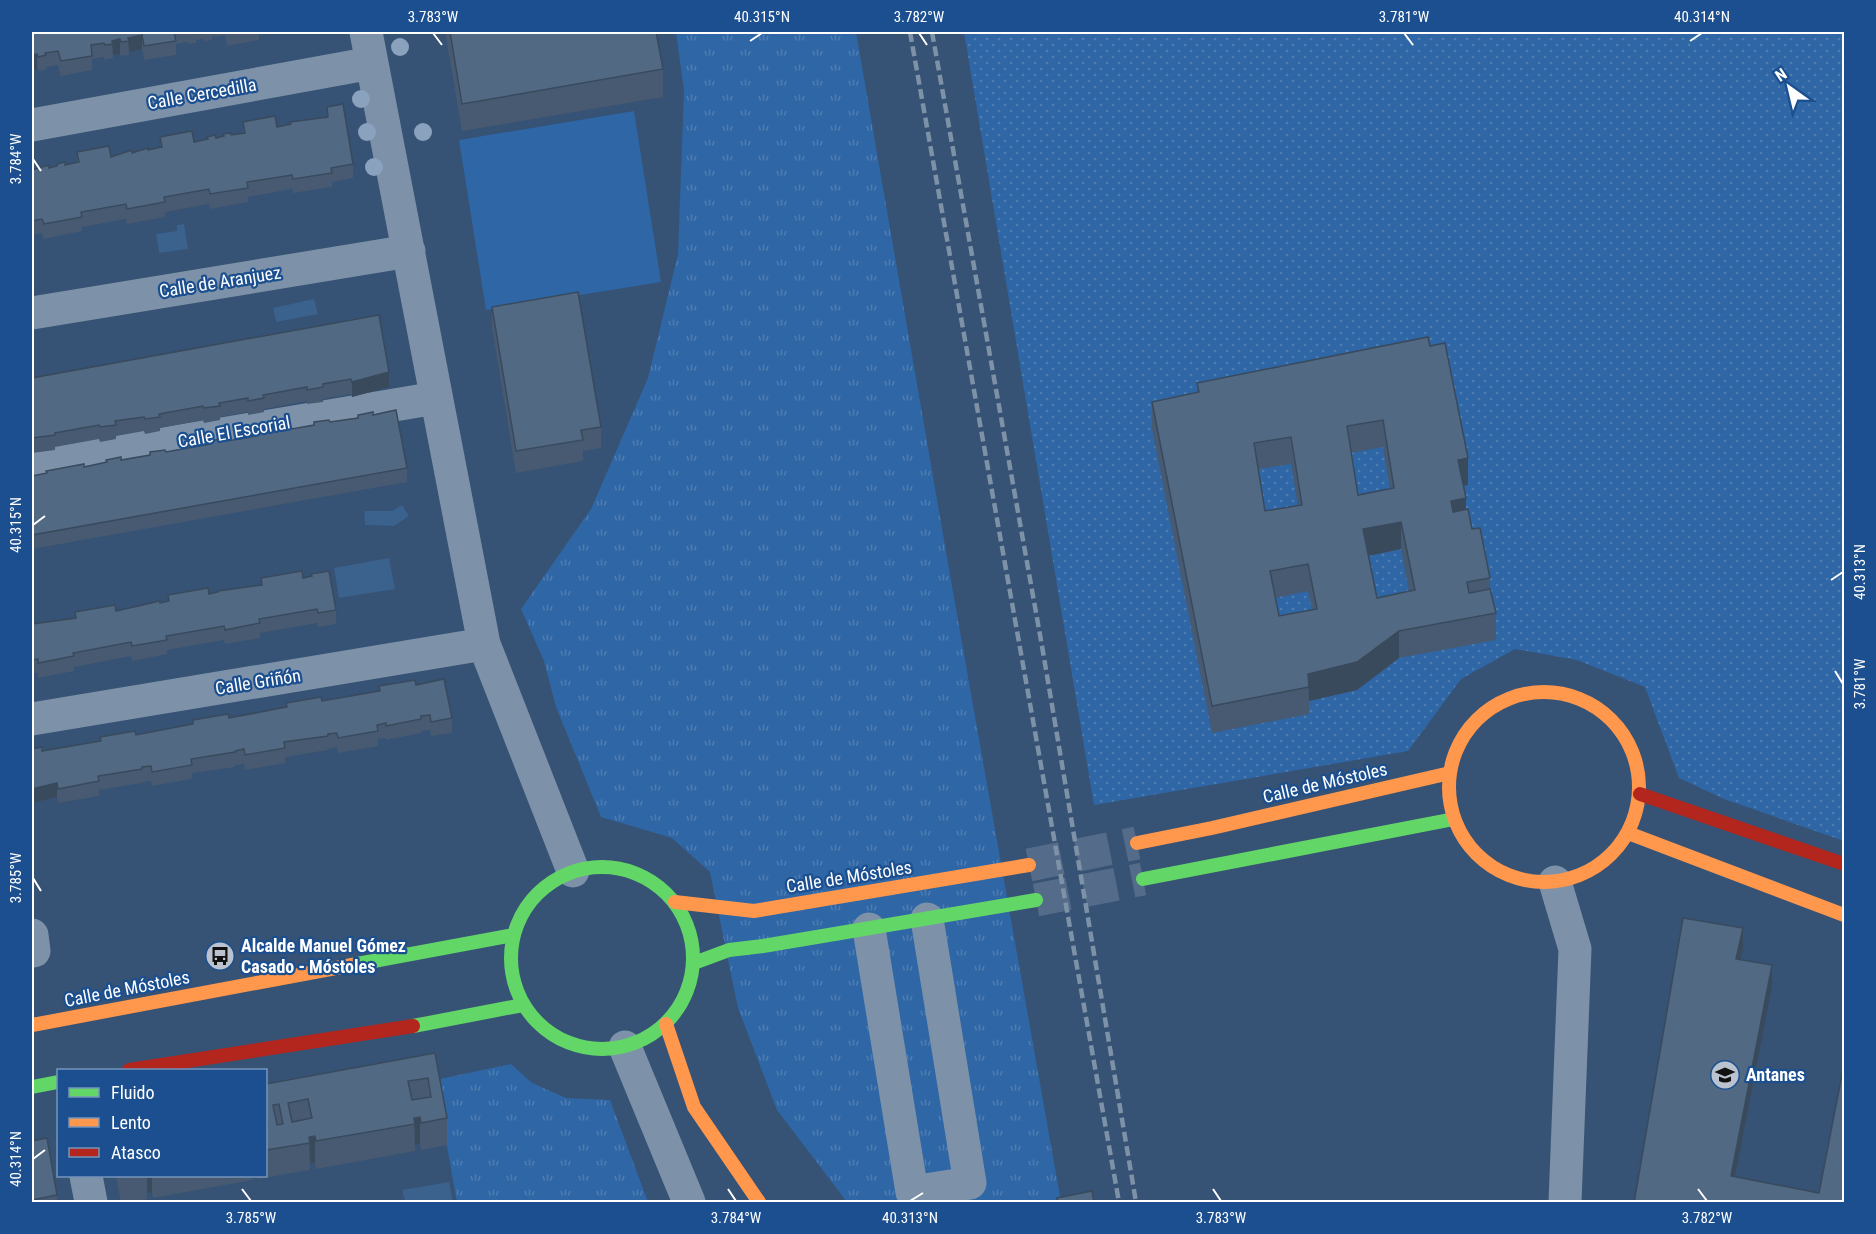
<svg xmlns="http://www.w3.org/2000/svg" width="1876" height="1234" viewBox="0 0 1876 1234" font-family="'Roboto Condensed',sans-serif">
<style>
.grass{fill:url(#grass-dots)}
.park{fill:url(#park-tufts)}
.pitch{fill:#2f66a5}
.water{fill:#3b618d}
.lines{fill:none;stroke-linecap:round;stroke-linejoin:round}
.secondary-tunnel{stroke:#546c89;stroke-width:33;stroke-dasharray:33 16;stroke-linecap:butt}
.street{stroke:#7d92a8;stroke-width:33}
.fast{stroke:#63d668;stroke-width:14}
.slow{stroke:#ff974d;stroke-width:14}
.jam{stroke:#b3261e;stroke-width:14}
.rail{stroke:#7e92a7;stroke-width:4.5;stroke-dasharray:10 4.5;stroke-linecap:butt}
.tree{fill:#8aa2be}
.wall{fill:#475a72;fill-rule:evenodd}
.shaded-wall{fill:#394a5c}
.building{fill:#526984;stroke:#394a5c;stroke-width:1.5;fill-rule:evenodd}
.ticks{fill:none;stroke:#fff;stroke-width:2}
.labels{text-anchor:middle;stroke-width:4.5;stroke-linejoin:round;paint-order:stroke}
.street-label{font-size:18px;fill:#fff;stroke:#1b4f8f}
.poi-label{font-size:18px;font-weight:bold;fill:#fff;stroke:#1b4f8f;text-anchor:start}
.neatline{fill:none;stroke:#fff;stroke-width:2}
.ticks-label{font-size:15px;text-anchor:middle;fill:#fff}
</style>
<defs>
<pattern id="grass-dots" width="8" height="8" patternUnits="userSpaceOnUse" patternTransform="scale(1.5)"><rect width="8" height="8" fill="#2f66a5"/><path d="M2 2h.1M6 6h.1" fill="none" stroke="#4e7db2" stroke-width="1.8" stroke-linecap="round"/></pattern>
<pattern id="park-tufts" width="24" height="20" patternUnits="userSpaceOnUse" patternTransform="scale(1.5)"><rect width="24" height="20" fill="#2f66a5"/><path d="M3 7l-1-3M5 7V3M7 7l1-3M15 17l-1-3M17 17v-4M19 17l1-3" fill="none" stroke="#4e7db2"/></pattern>
</defs>
<rect width="100%" height="100%" fill="#365274"/>
<path class="grass" d="M964,32H1844V841L1724,799L1679,778L1645,687L1577,660L1515,649L1461,679L1408,751L1094,805Z"/>
<path class="park" d="M676,32H856L953,592L1061,1202H847L777,1110L738,1008L710,872L672,838L601,817L556,707L544,661L521,609L591,509L648,378L678,254L684,91Z
M511,1064L532,1083L566,1098L610,1100L648,1202H457L435,1080Z"/>
<path class="pitch" d="M634,111L661,282L486,310L459,140Z"/>
<path class="water" d="M184,224L188,249L159,253L156,234L177,231V225Z
M314,299L318,314L276,322L273,308Z
M402,505L409,516L394,526L365,525L364,511H392Z
M389,558L395,589L339,598L334,568Z
M449,1182L453,1202H405L402,1190Z"/>
<g class="lines">
<path class="secondary-tunnel" d="M1029,865L1137,843
M1036,900L1143,879"/>
<path class="street" d="M366,32L484,644L573,871
M32,125L372,63
M32,313L409,251
M32,466L436,398
M32,719L484,644
M1555,882L1575,949L1565,1202
M869,929L912,1192L970,1183L927,919
M32,935L34,951
M625,1047L689,1202
M86,1176L91,1202"/>
<path class="fast" d="M511 958a91 91 0 1 1 182 0a91 91 0 1 1-182 0Z
M1143,879L1454,819
M694,963L729,950L763,946L1036,900
M352,965L513,935
M413,1026L523,1005
M32,1087L58,1082"/>
<path class="slow" d="M1449 787a95 95 0 1 1 190 0a95 95 0 1 1-190 0Z
M1628,833L1844,915
M1137,843L1212,828L1450,773
M675,902L754,911L1029,865
M666,1024L694,1107L759,1202
M32,1025L352,965"/>
<path class="jam" d="M1640,794L1844,864
M129,1070L413,1026"/>
<path class="rail" d="M910,32L1119,1202
M932,32L1042,646L1136,1202"/>
</g>
<g class="tree">
<circle cx="400" cy="47" r="9"/>
<circle cx="361" cy="99" r="9"/>
<circle cx="367" cy="132" r="9"/>
<circle cx="423" cy="132" r="9"/>
<circle cx="374" cy="167" r="9"/>
</g>
<path class="wall" d="M32,32H259V40L227,46L225,35L212,37V40L204,41L203,39L196,40V43L188,44L187,42L176,44V55L144,60L142,49L129,52V55L121,56L120,54L113,55V58L105,60L104,57L92,59V70L61,76L58,65L46,67V70L38,71Z
M445,32H656L663,69V97L462,131Z
M327,107L353,164V178L332,182V187L293,193L292,189L248,197V202L210,209L209,204L165,212V217L127,224L126,219L82,227V231L44,239L42,233L32,235V170L57,166V164L65,165L77,163V152L111,157L160,148V137L194,142L243,133V122L277,127L290,125V122L327,117Z
M492,307L601,427V448L583,451V461L516,473L492,328Z
M379,315L389,387L352,397L351,394L323,399V402L307,404V401L264,409V412L248,415V412L220,417V420L204,423L203,420L160,428V431L145,434L144,431L116,436V439L100,442L99,439L55,447V450L32,453V378Z
M1430,346L1468,485L1463,486L1466,509L1472,529L1490,578V589L1496,613V640L1399,658L1357,690L1309,701V714L1212,733L1152,429V402L1197,393V383ZM1383,447L1390,489L1358,495L1351,453ZM1291,464L1298,506L1265,511L1259,469ZM1401,549L1409,591L1377,598L1368,556ZM1308,591L1312,610L1279,616L1275,598Z
M373,415L407,468V482L32,549V476L46,473V471L84,467L106,463V460H121L136,458L314,425V422H330Z
M261,578H303L336,610V624L318,627L317,623L260,633V638L225,644L224,640L167,650V654L132,661L131,656L74,667V671L38,678V673L32,674V624L75,618V612L116,611L160,603L168,601V595L209,594L261,585Z
M416,685L452,718V733L431,736L430,730L421,731V733L386,740V738L378,739V746L338,753L337,747L328,749V750L285,757V763L245,770L244,764L235,765V767L192,773V779L152,786L151,781L142,782V783L99,790V796L58,803L57,797L32,803V749L42,751L100,741V737L136,735L286,708V703L322,701L379,691V686Z
M435,1053L447,1118V1145L421,1150L420,1144L415,1145V1151L316,1169L315,1163L310,1164V1170L258,1179V1176H266V1084Z
M32,1141L57,1195V1203H32Z
M116,1176H252V1180L153,1198L152,1192L147,1193V1199L127,1203H121Z"/>
<path class="shaded-wall" d="M142,35V49L129,52L128,38Z
M120,39V54L113,55L112,41Z
M37,54V69L32,70V55Z
M389,372V387L352,397V382Z
M1468,458V485L1458,487V460Z
M1466,498V525L1451,529V501Z
M1401,522V549L1363,557V529Z
M1399,631V658L1357,690L1309,701L1308,674Z
M57,783V797L32,803V789Z
M1743,928V949L1736,981V959Z
M1772,965V986L1731,1197V1176Z
M420,1117V1144L415,1145L414,1118Z
M315,1136V1163L310,1164L309,1137Z
M147,1176H152V1192L147,1193Z"/>
<path class="building" d="M32,32H174L176,41L144,46L142,35L128,38L129,41L121,42L120,39L112,41L113,44L105,45L104,43L91,45L92,56L61,61L58,51L45,53L46,55L38,57L37,54L32,55Z
M450,32H656L663,69L462,104Z
M343,104L353,164L331,168L332,173L293,179L292,175L247,182L248,188L210,194L209,189L164,197L165,202L127,209L126,204L81,212L82,217L44,224L42,219L32,221V170L49,165V168L57,166V164L65,162V165L79,162L77,152L109,146L111,157L132,150V153L148,148V150L162,147L160,137L192,131L194,142L208,139L207,137L215,135L216,138L224,136L223,134L231,133V135L245,133L243,122L275,116L277,127L291,124L290,122L328,117L327,107Z
M578,292L601,427L581,430L583,440L516,451L492,307Z
M379,315L389,372L352,382L351,379L323,384V387L307,390V387L263,395L264,398L248,401V398L219,403L220,406L204,408L203,406L159,414L160,417L145,419L144,417L115,421L116,425L100,427L99,425L55,433V435L32,438V378Z
M1428,337L1430,346L1445,343L1468,458L1458,460L1466,498L1451,501L1453,512L1468,509L1472,529L1480,528L1490,578L1467,582L1469,593L1490,589L1496,613L1399,631L1357,662L1308,674L1309,687L1212,706L1152,402L1199,392L1197,383ZM1383,420L1394,488L1358,495L1347,426ZM1291,437L1302,505L1265,511L1254,443ZM1401,522L1415,590L1377,598L1363,529ZM1308,564L1317,609L1279,616L1270,571Z
M396,410L407,468L32,535V476L47,473L46,471L84,464V467L107,462L106,460L121,457V460L150,455V452L165,450L166,452L210,444V441L225,438L226,441L240,439L255,436L254,433L291,427L292,429L314,425V422L329,420L330,422L358,418V415L373,412V415Z
M302,571L303,578L312,576L311,574L329,571L336,610L318,613L317,609L259,619L260,623L225,630L224,626L166,636L167,640L132,646L131,642L73,653L74,656L38,663V659L32,660V624L76,618L75,612L115,605L116,611L160,601V603L169,601L168,595L208,588L209,594L218,592V591L262,585L261,578Z
M444,679L452,718L431,722L430,715L421,716V719L386,726V723L377,725L378,731L338,738L337,733L328,734V736L284,742L285,748L245,755L244,749L235,751V752L191,759L192,765L152,772L151,766L142,767V769L98,776L99,781L58,789L57,783L32,789V749L42,747V751L101,741L100,737L135,731L136,735L193,724V720L228,714L229,718L287,707L286,703L321,697L322,701L380,691L379,686L415,680L416,685Z
M1683,918L1743,928L1736,959L1772,965L1731,1176L1819,1193L1845,1059V1203H1634Z
M435,1053L447,1118L421,1123L420,1117L414,1118L415,1124L316,1141L315,1136L309,1137L310,1143L266,1150V1127L267,1126L266,1114V1084ZM428,1078L431,1097L412,1100L408,1081ZM308,1099L312,1118L292,1122L288,1103ZM279,1104L283,1124L277,1125L273,1105Z
M47,1138L57,1195L32,1200V1141Z
M1092,1191L1094,1203H1058L1057,1198Z"/>
<path class="ticks" d="M433,33L442,45M919,33L927,45M1404,33L1413,45M750,41L762,33M1690,41L1702,33M33,159L41,171M33,525L45,516M1831,580L1843,572M1835,671L1843,684M33,878L41,891M33,1159L45,1150M242,1189L251,1201M728,1189L736,1201M1213,1189L1221,1201M1698,1189L1707,1201M910,1201L923,1193"/>
<defs>
<g id="bus-disc" transform="scale(1.5)"><circle r="9.5" fill="#b9c2ce" stroke="#1b4f8f"/><path d="M-5-6H5V4H4V6H2V4H-2V6H-4V4H-5ZM-3.5-4V0h7V-4ZM-3.5 1.2v1.5H-2V1.2ZM2 1.2v1.5H3.5V1.2Z" fill="#111"/></g>
<g id="school-disc" transform="scale(1.5)"><circle r="9.5" fill="#b9c2ce" stroke="#1b4f8f"/><path d="M0-5L7-2L0 1L-7-2ZM-4 1L0 2.5L4 1V4Q0 6-4 4Z" fill="#111"/></g>
</defs>
<g fill-rule="evenodd">
<use href="#bus-disc" x="220" y="956"/>
<use href="#school-disc" x="1725" y="1075"/>
</g>
<g class="labels">
<g class="street-label">
<text transform="translate(202 94) rotate(-10)" y="6">Calle Cercedilla</text>
<text transform="translate(220 282) rotate(-9)" y="6">Calle de Aranjuez</text>
<text transform="translate(234 432) rotate(-10)" y="6">Calle El Escorial</text>
<text transform="translate(258 682) rotate(-9)" y="6">Calle Griñón</text>
<text transform="translate(1325 783) rotate(-13)" y="6">Calle de Móstoles</text>
<text transform="translate(849 877) rotate(-9)" y="6">Calle de Móstoles</text>
<text transform="translate(127 989) rotate(-11)" y="6">Calle de Móstoles</text>
</g>
<g class="poi-label">
<text x="241" y="952">Alcalde Manuel Gómez<tspan x="241" dy="21">Casado - Móstoles</tspan></text>
<text x="1746" y="1081">Antanes</text>
</g>
</g>
<rect width="1876" height="1234" fill="none" stroke="#1b4f8f" stroke-width="66"/>
<rect x="57" y="1069" width="210" height="108" fill="#1b4f8f" stroke="#7695bc" stroke-width="1.5"/>
<rect x="69" y="1088" width="30" height="9" fill="#63d668" stroke="#7695bc" stroke-width="1.5"/>
<text x="111" y="1099" font-size="18" fill="#ffffff">Fluido</text>
<rect x="69" y="1118" width="30" height="9" fill="#ff974d" stroke="#7695bc" stroke-width="1.5"/>
<text x="111" y="1129" font-size="18" fill="#ffffff">Lento</text>
<rect x="69" y="1148" width="30" height="9" fill="#b3261e" stroke="#7695bc" stroke-width="1.5"/>
<text x="111" y="1159" font-size="18" fill="#ffffff">Atasco</text>
<g transform="translate(1789 87) rotate(326)" stroke="#1b4f8f" stroke-width="4.5" paint-order="stroke">
<path d="M0-4.5L10 22L0 15L-10 22Z" fill="#ffffff"/>
<text y="-9" font-size="16" font-weight="bold" text-anchor="middle" fill="#ffffff">N</text>
</g>
<rect x="33" y="33" width="1810" height="1168" class="neatline"/>
<g class="ticks-label">
<text x="433" y="22">3.783°W</text>
<text x="762" y="22">40.315°N</text>
<text x="919" y="22">3.782°W</text>
<text x="1404" y="22">3.781°W</text>
<text x="1702" y="22">40.314°N</text>
<text transform="translate(16 159) rotate(-90)" y="5">3.784°W</text>
<text transform="translate(16 525) rotate(-90)" y="5">40.315°N</text>
<text transform="translate(1860 572) rotate(-90)" y="5">40.313°N</text>
<text transform="translate(1860 684) rotate(-90)" y="5">3.781°W</text>
<text transform="translate(16 878) rotate(-90)" y="5">3.785°W</text>
<text transform="translate(16 1159) rotate(-90)" y="5">40.314°N</text>
<text x="251" y="1223">3.785°W</text>
<text x="736" y="1223">3.784°W</text>
<text x="910" y="1223">40.313°N</text>
<text x="1221" y="1223">3.783°W</text>
<text x="1707" y="1223">3.782°W</text>
</g>
</svg>
